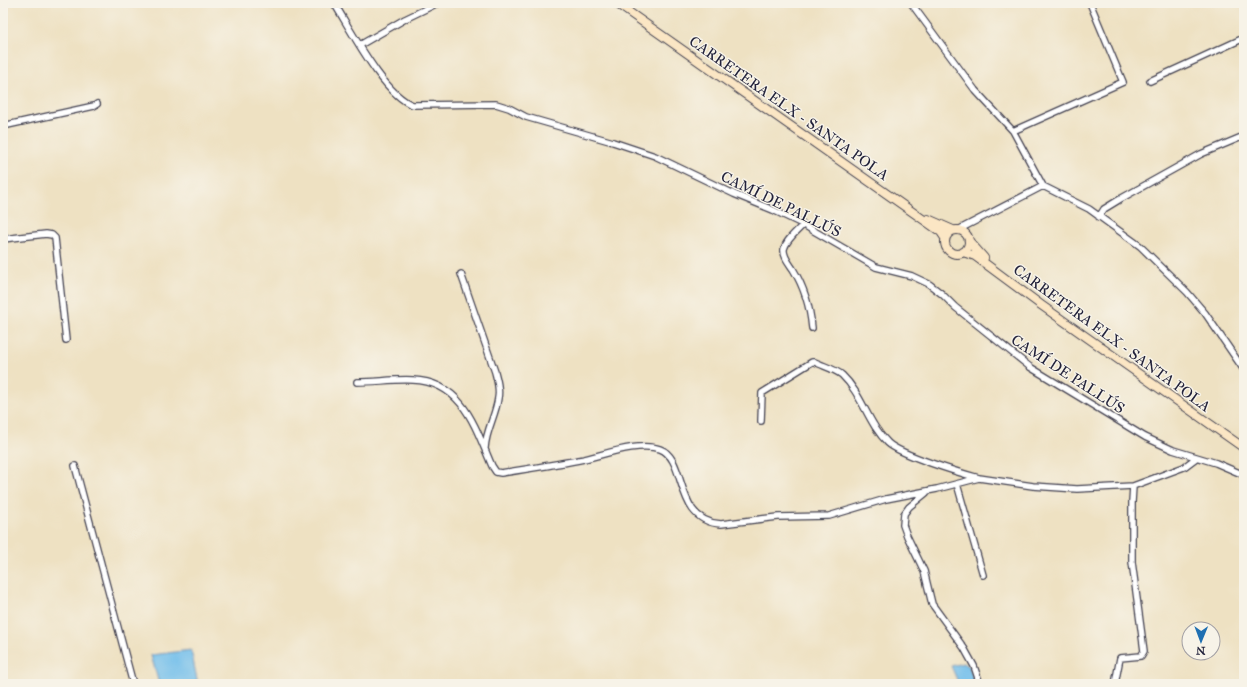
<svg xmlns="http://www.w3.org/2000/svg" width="1247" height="687" viewBox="0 0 1247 687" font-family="'IM FELL Great Primer',serif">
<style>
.water{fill:#71beeb;stroke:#4a7093}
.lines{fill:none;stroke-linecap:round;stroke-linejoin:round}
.minor-casing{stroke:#413f4f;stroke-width:8}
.secondary-casing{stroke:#413f4f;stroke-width:10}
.minor{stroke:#fff;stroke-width:5.5}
.secondary{stroke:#fbe6c4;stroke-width:8}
.labels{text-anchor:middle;stroke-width:3;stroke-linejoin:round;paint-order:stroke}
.street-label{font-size:15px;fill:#22223b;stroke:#f7f3e8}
</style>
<rect width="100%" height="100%" fill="#f7f3e8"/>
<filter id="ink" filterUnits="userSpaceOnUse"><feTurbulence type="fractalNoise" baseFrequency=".025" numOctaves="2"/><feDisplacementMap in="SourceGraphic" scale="8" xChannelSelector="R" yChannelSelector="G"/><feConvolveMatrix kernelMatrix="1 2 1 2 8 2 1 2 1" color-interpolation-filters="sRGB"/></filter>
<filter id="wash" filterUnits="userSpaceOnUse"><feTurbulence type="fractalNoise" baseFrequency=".012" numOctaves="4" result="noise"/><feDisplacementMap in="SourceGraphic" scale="16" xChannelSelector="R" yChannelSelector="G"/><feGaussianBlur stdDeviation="0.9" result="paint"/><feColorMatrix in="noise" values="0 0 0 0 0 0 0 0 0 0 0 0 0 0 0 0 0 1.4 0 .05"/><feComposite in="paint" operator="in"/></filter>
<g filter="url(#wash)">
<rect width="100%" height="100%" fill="#eee1c2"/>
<path class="water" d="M191,650L198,684H159L151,655Z
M963,663L969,666L974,682L959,684L951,666Z"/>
</g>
<g filter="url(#ink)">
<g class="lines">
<g class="minor-casing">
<path id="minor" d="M334,3C351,30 384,95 413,105L496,104L509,108L526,117L613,142L655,156L734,194L773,210L802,224L876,267L912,276L929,284L942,294L955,307L1030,367L1145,437L1173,450L1216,463L1244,475
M911,3L975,90L1013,131L1043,186L1089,209L1140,246L1187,292L1205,313L1244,370
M1242,3L1244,7
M360,45L405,19L438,3
M1150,81L1244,38
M3,126L94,106L97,104
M1013,131L1123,82L1090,3
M1099,217L1104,209L1122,198L1201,154L1244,136
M803,225C797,231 786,240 784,249C783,256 789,263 793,269C804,287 810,307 812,328
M958,230L1043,186
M3,239L46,234L52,235L55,238L66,340
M461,274L495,372C497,380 500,389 498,398C496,415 486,430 485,448
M357,382C376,382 395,379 413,380C463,382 475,427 492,466L496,472L501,473C527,469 553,465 579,460C601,456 638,441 660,449C688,459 673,521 721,524L778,517L829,516L886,499L937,489L979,478L1033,486L1077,489L1133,486L1184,467L1196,458
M761,421L762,393L812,362H815C823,366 835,369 842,375C862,394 868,424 888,443C901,455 960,473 979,478
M75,466L133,684
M957,484L983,575
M926,493L909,507L904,514L903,525L907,536L924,571L932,604L964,648L974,666L980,684
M1115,684L1120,658L1141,656L1144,651L1132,562V502L1133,486"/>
</g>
<g class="secondary-casing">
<path id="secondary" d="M616,3L941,232L945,238
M928,219L953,230
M945 242a12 12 0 1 1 24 0a12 12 0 1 1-24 0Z
M969,241L984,258
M963,252L975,256L1041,305L1244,448"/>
</g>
<use href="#minor" class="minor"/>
<use href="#secondary" class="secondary"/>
</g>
</g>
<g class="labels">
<g class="street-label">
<text transform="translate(789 108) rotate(35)" y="5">CARRETERA ELX - SANTA POLA</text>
<text transform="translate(781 204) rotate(26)" y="5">CAMÍ DE PALLÚS</text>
<text transform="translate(1112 338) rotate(36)" y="5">CARRETERA ELX - SANTA POLA</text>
<text transform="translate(1068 374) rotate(33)" y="5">CAMÍ DE PALLÚS</text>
</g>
</g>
<rect width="1247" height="687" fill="none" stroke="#f7f3e8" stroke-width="16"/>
<g transform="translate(1201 641) rotate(181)"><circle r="19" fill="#f7f3e8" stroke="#a29fa3"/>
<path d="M0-3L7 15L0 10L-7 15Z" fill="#1f6fb2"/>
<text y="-6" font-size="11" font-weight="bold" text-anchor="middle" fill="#22223b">N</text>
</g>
</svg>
